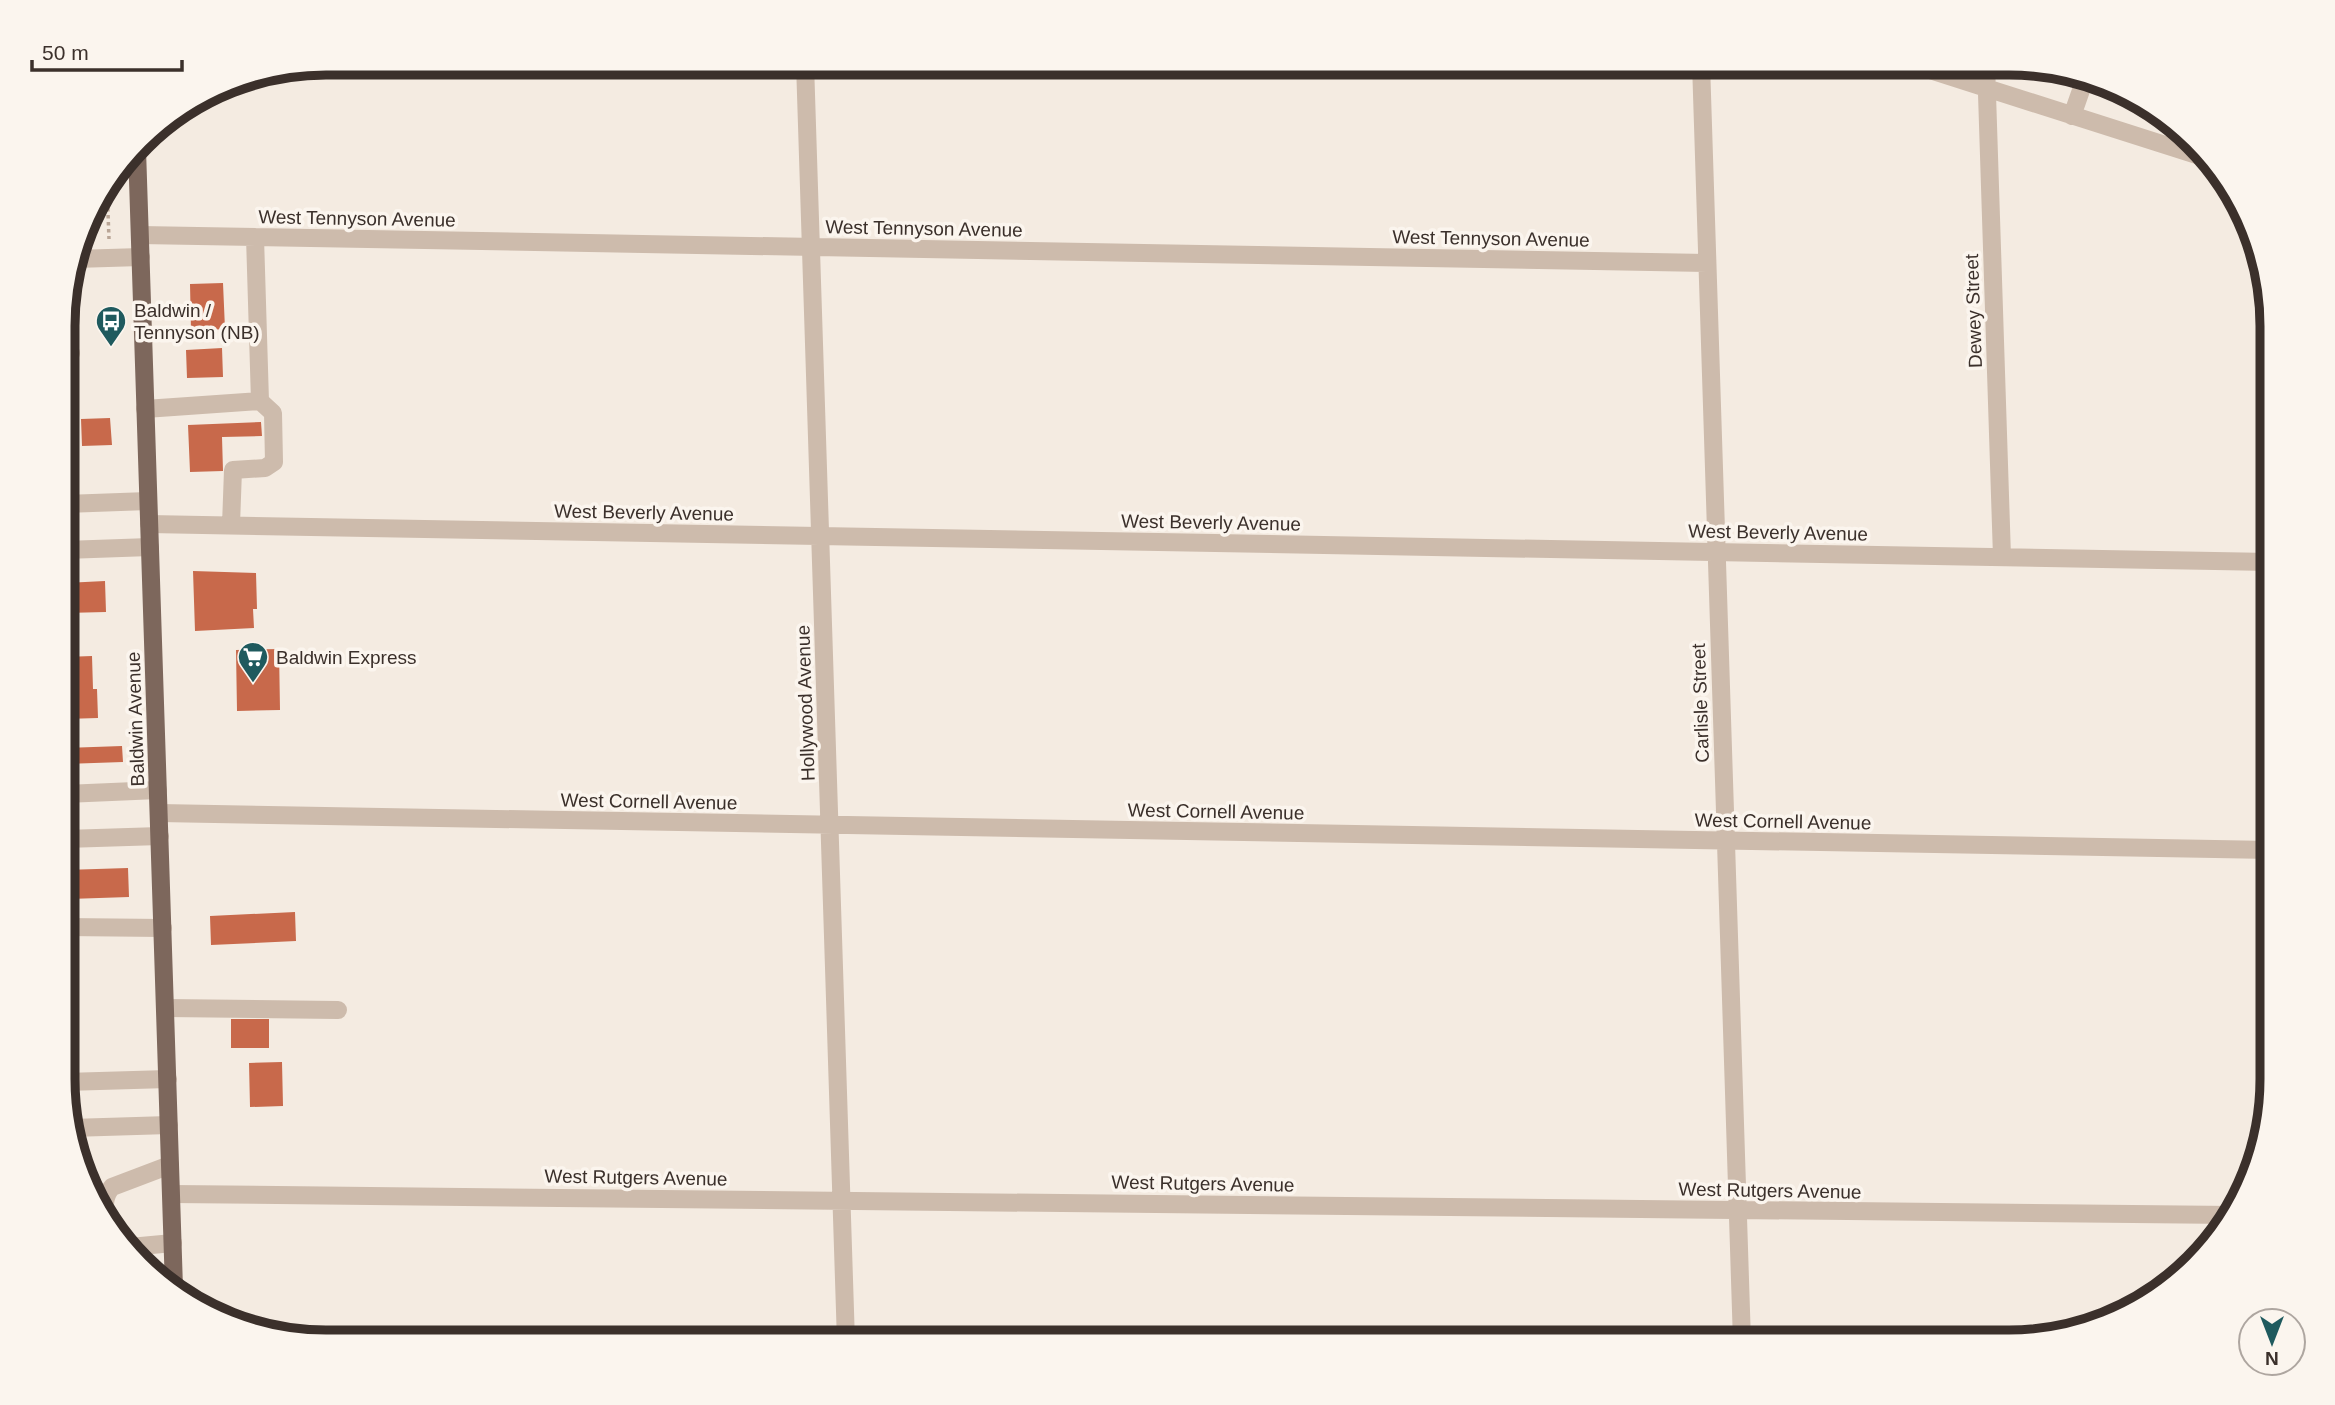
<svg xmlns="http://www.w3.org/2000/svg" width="2335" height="1405" viewBox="0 0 2335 1405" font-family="Helvetica,sans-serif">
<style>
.building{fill:#c8694b}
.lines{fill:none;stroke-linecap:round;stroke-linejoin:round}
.path{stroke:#b9a596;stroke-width:3.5;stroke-dasharray:3.5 3.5;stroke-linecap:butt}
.minor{stroke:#cdbbac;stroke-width:18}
.major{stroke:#7d675c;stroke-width:18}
.labels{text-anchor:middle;stroke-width:7;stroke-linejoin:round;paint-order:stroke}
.street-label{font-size:19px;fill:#3b302b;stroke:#fbf5ee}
.poi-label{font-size:19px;fill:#3b302b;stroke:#fbf5ee;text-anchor:start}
.rim{fill:none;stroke:#3b302b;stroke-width:9}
</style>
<rect width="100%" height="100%" fill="#f4ebe1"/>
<path class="building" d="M223,283L225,329L191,331L190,284Z
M222,348L223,377L187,378L186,350Z
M110,418L112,445L82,446L81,419Z
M261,422L262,436L222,437L223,471L190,472L188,425Z
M193,571L256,573L257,609H253L254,628L195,631Z
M105,581L106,612L65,613V583Z
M279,649L280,710L237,711L236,650Z
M92,656L93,689H97L98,718L65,719V657Z
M122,746L123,762L65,764V748Z
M128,868L129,897L69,899L68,888H65V870Z
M295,912L296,941L211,945L210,916Z
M231,1019H269V1048H231Z
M282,1062L283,1106L250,1107L249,1063Z"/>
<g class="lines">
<path class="path" d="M107,187L109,239"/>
<path class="minor" d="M805,63L846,1342
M1701,63L1742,1342
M1908,63L2209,159
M1986,63L2002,557
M2072,116L2086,76
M140,235L1707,263
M75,259L141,257
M65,370L71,353
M145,409L260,401L255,237
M65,504L148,501
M149,524L2271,562
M231,525L233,470L265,468L274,462L273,413L260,401
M65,550L150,547
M65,794L158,790
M159,813L2271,850
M65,839L160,836
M65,927L163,928
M166,1008L338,1010
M65,1082L168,1079
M71,1128L169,1125
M171,1194L2233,1215
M120,1236C109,1220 97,1204 112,1187L170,1165
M130,1247L173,1243"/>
<path class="major" d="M137,149L174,1288"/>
</g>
<defs>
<g id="bus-pin" transform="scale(1.575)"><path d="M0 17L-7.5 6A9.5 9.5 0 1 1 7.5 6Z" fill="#1f5a5e" stroke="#fbf5ee"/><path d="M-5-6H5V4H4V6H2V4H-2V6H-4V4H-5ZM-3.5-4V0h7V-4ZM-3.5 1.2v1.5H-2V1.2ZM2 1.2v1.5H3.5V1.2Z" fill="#fff"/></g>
<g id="supermarket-pin" transform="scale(1.575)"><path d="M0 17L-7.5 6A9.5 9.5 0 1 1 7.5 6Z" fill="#1f5a5e" stroke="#fbf5ee"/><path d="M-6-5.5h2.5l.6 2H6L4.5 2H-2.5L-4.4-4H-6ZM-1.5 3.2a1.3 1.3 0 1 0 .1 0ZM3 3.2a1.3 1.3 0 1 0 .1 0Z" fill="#fff"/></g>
</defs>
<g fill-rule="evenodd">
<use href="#bus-pin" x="111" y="321"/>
<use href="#supermarket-pin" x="253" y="657"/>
</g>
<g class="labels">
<g class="street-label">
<text transform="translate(357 218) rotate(1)" y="7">West Tennyson Avenue</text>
<text transform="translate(924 228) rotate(1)" y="7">West Tennyson Avenue</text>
<text transform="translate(1491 238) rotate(1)" y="7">West Tennyson Avenue</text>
<text transform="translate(1973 311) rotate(-92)" y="7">Dewey Street</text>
<text transform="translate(644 512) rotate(1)" y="7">West Beverly Avenue</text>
<text transform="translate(1211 522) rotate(1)" y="7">West Beverly Avenue</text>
<text transform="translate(1778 532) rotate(1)" y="7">West Beverly Avenue</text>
<text transform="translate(805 703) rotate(-92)" y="7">Hollywood Avenue</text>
<text transform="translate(1700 703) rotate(-92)" y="7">Carlisle Street</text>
<text transform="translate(135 719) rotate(-92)" y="7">Baldwin Avenue</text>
<text transform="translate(649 801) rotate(1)" y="7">West Cornell Avenue</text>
<text transform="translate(1216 811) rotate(1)" y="7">West Cornell Avenue</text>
<text transform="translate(1783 821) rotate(1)" y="7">West Cornell Avenue</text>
<text transform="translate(636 1177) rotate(1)" y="7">West Rutgers Avenue</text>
<text transform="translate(1203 1183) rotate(1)" y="7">West Rutgers Avenue</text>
<text transform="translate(1770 1190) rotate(1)" y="7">West Rutgers Avenue</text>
</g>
<g class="poi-label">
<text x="134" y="317">Baldwin /<tspan x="134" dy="22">Tennyson (NB)</tspan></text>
<text x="276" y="664">Baldwin Express</text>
</g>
</g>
<path d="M0 0H2335V1405H0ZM326 75H2009A251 251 0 0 1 2260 326V1079A251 251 0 0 1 2009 1330H326A251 251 0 0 1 75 1079V326A251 251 0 0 1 326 75Z" fill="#fbf5ee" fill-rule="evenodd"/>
<path class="rim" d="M326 75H2009A251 251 0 0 1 2260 326V1079A251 251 0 0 1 2009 1330H326A251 251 0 0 1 75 1079V326A251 251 0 0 1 326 75Z"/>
<g transform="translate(2272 1342) rotate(180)"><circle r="33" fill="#fbf5ee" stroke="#aea6a0" stroke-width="2"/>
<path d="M0-5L12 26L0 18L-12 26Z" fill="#1f5a5e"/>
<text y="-10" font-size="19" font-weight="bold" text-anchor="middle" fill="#3b302b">N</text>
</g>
<path d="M32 60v10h150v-10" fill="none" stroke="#3b302b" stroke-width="3.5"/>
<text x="42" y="60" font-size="21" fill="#3b302b" stroke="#fbf5ee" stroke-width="5" paint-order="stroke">50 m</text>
</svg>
